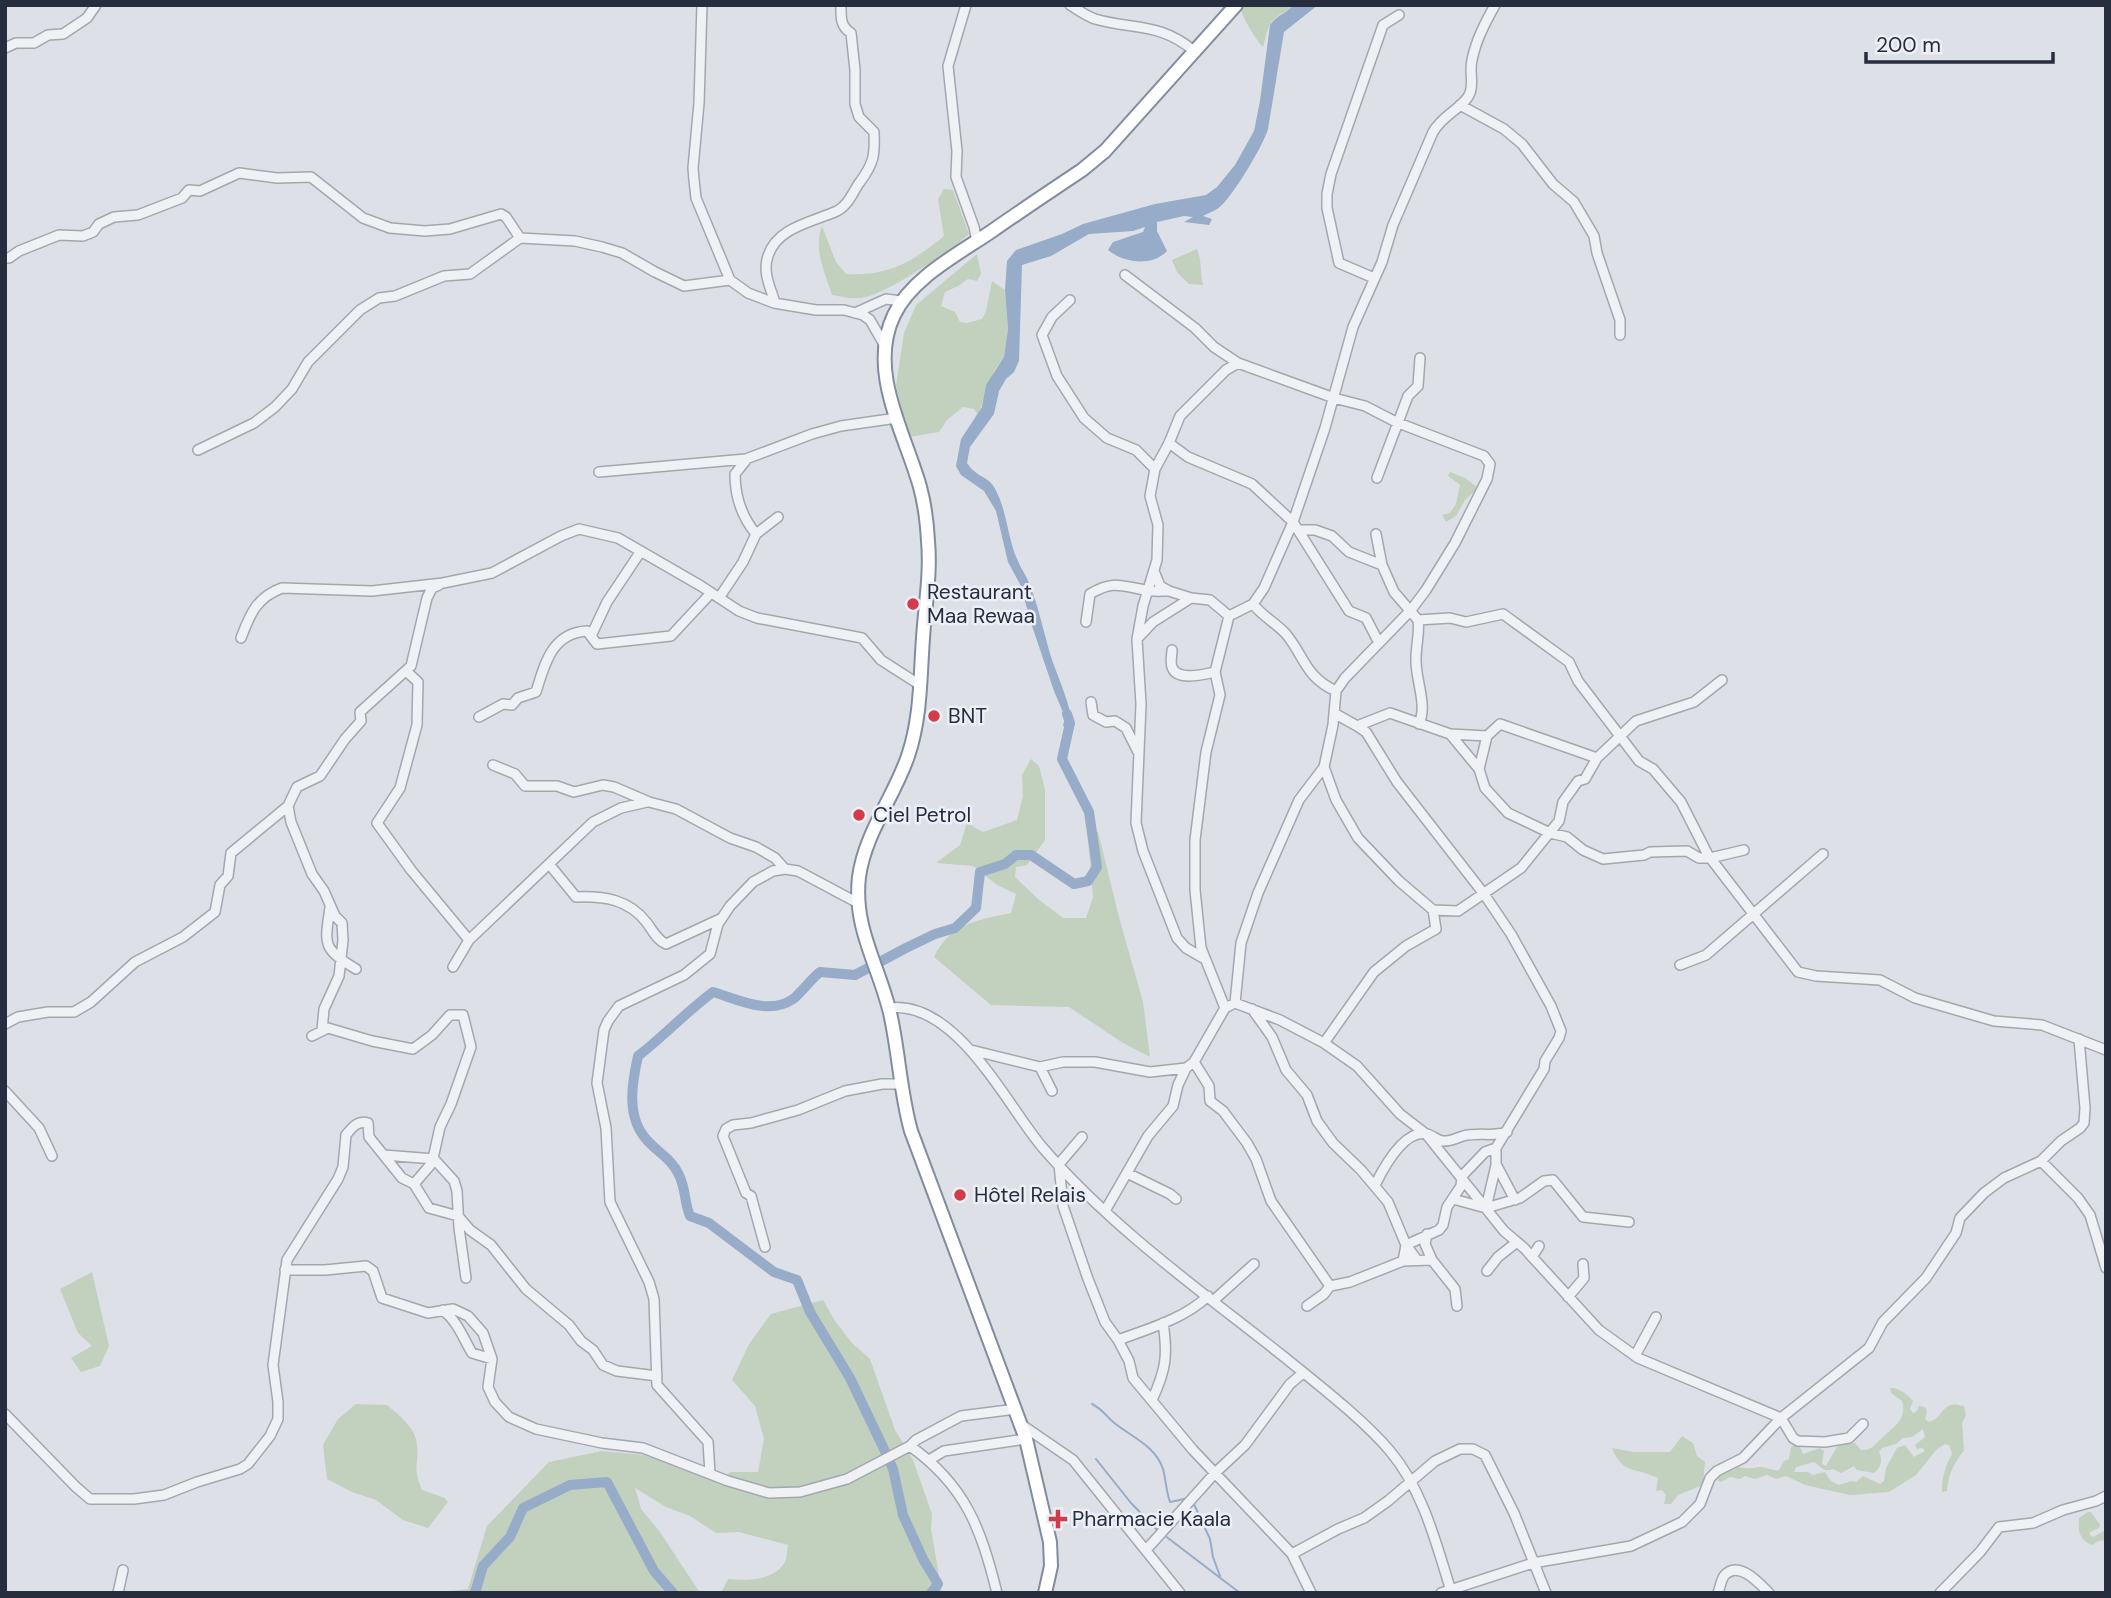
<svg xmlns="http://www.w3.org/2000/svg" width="2111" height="1598" viewBox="0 0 2111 1598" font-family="'DM Sans',sans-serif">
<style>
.green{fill:#c1d1bd;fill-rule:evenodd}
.water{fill:#96acc9}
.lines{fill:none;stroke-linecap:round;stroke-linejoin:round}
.stream{stroke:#96acc9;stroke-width:2}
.river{stroke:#96acc9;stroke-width:10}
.minor-casing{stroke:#a2a7b1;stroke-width:12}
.highway-casing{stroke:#838c9e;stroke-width:16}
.minor{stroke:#eff1f5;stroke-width:9}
.highway{stroke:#fff;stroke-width:12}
.poi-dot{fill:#d23c4a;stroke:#eceff5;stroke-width:2.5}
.labels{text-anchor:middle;stroke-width:5;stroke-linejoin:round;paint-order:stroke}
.poi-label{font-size:21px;fill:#262d3e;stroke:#eceff5;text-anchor:start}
</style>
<rect width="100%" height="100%" fill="#dde0e7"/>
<path class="green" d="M1243,5H1294C1287,12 1279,14 1274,19C1267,26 1266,38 1263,47C1256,40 1243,18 1240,8Z
M944,189L953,190L969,234C949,251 890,292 865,297C854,300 843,297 832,295C825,273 813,249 822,226L836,262L846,274C889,276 911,263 944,236L938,199Z
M1197,249C1202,261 1200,273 1203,285L1189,284L1177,272L1172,260Z
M977,254L981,274L977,281L968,279L958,286L945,292L941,306L955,312L960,322L967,323L982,319L986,311L992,281L1005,290L1008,329L1004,357L994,371L978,415L974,409L963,407L947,420L939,432L909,437L896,386L904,333L916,305Z
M1450,472L1465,478L1478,488L1465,500L1456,516L1446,522L1442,515L1450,513L1456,504L1460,485L1448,476Z
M1031,759L1039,766L1045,790V840L1027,865L1016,867L1015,877L1038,899L1063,918H1086L1093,897L1087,829L1098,832L1119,917L1143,1002L1150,1057L1123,1043L1069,1007L991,1005L934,957C950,923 978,920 1011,913L1016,894L997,885L973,866L936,863L960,845L967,823L983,832L1017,820L1023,796L1022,775Z
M92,1272L109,1346L100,1366L81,1372L71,1358L92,1346L78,1333L60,1289Z
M823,1300L835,1321L852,1343L870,1359L895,1430L913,1460L932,1514L931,1529L942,1593H721L728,1579C747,1581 774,1581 785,1562C787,1558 787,1550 788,1545L739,1532L716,1533L690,1516L666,1507L635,1488L641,1509L660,1532L700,1593H432L468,1589L487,1526L549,1462L602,1451L644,1455L703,1472L721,1480L730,1472H758L764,1439L755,1406L732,1380L749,1344L771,1314Z
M1890,1388C1898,1387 1909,1395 1913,1401L1910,1409L1913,1413L1917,1411L1919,1406L1925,1407L1927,1411L1925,1419L1929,1422C1945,1417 1941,1399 1964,1406L1966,1415L1962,1423L1964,1450C1954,1464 1948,1474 1947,1491L1942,1492C1941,1480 1946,1464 1952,1454L1949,1445L1945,1444L1937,1449L1916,1475L1889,1492L1850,1495L1805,1485L1786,1476L1776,1479L1767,1475L1755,1479L1745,1476L1740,1479L1730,1477L1721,1482L1718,1481V1477L1739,1467C1752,1470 1751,1467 1762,1467C1769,1468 1773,1471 1779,1470L1784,1461L1789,1459L1791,1447L1795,1445L1800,1446L1803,1454L1820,1448L1824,1451L1822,1464L1826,1466L1838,1445L1855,1443L1861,1450C1873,1450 1873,1446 1881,1439C1892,1428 1908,1420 1902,1401L1891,1393ZM1923,1429L1925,1437L1915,1445L1917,1449L1922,1448L1925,1451L1914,1457L1905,1445L1897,1448L1886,1468L1884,1481L1880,1484L1863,1476L1856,1482L1852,1481L1839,1485L1831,1481L1825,1472L1812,1475L1808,1472H1794L1796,1467L1814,1462C1821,1466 1823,1473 1833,1469L1841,1473L1854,1466L1857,1470L1874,1473C1881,1468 1883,1459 1879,1452L1882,1448L1896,1444L1903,1438L1912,1437Z
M356,1404L387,1405C399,1415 416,1428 417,1445C419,1466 412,1467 422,1490L445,1498L448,1502L428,1528L403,1520L376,1500L352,1492L327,1479L323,1445L338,1419Z
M1682,1436L1693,1443L1697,1456L1705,1462L1703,1485L1678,1495L1671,1504H1664L1666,1495L1662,1490L1656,1491L1658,1478C1636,1467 1622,1475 1612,1448L1633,1452H1670Z
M2088,1512H2091L2100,1525L2099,1528L2090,1532V1535L2093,1537L2106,1530V1540L2098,1541L2093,1545C2079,1541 2078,1531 2079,1518Z"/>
<path class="water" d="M1294,5H1318L1284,32L1268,129C1263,146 1235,192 1222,205C1217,210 1209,213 1203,216L1212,219L1209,225L1184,222L1193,217L1184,216L1157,222V231L1167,251C1152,267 1124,263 1108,250L1113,242L1143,232L1145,227L1133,231L1089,234L1051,256L1022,265L1019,361L1014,372L1006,379L999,391L994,414L970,447L967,463C977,478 988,476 994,487C1007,509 1007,536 1017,559C1020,567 1026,575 1029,583C1039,607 1044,635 1052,660C1060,682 1070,704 1073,727L1063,726L1065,717L1054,691L1030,620L1021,586L1008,562L996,511L984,491L961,475L956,466L961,439L982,407L986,385L1004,357L1008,329L1005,290L1007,261L1016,250L1062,234L1083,224L1155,204L1206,195L1217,187L1235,165L1254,131L1260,101L1270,25C1276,16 1285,14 1294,5Z"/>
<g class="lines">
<path class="stream" d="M1092,1404C1104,1410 1107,1418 1117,1425C1134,1438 1156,1447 1163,1469C1166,1480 1166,1491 1170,1502L1189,1498
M1096,1459L1131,1503L1159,1532
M1193,1502L1210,1539L1213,1557L1220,1576
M1164,1535L1240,1593"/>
<path class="river" d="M475,1593L483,1566L510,1537L523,1508L570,1485L607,1482L654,1571L673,1593
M931,1593L938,1584L923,1559L903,1515L893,1469L883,1447L850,1378L810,1312L797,1280L774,1272L709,1223L690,1216C684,1202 686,1189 679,1175C672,1159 657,1152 646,1139C626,1116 632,1083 638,1056C664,1036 686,1012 713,992C737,999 769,1016 793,999C799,995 812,978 820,972L855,975L906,948L935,934L955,928L976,908L980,872L1005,864L1016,855H1031L1074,884L1088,881L1097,867L1089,812L1062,759L1070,723L1067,714"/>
<g class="minor-casing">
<path id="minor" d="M702,5L699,103L693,168L694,180L696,198L730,280L748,293L774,303L816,310H844L863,315L870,320L885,346
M966,5L948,66L957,151L956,177L974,227L977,241
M1070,5C1078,10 1086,16 1095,19C1133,30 1160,22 1194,51
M5,48L16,43H34L48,35L63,34L87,18L96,5
M1460,105L1504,129L1522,144L1553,184L1574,202L1594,236L1597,253L1620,320V335
M5,258H9L19,251L59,235L83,236L93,232L99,224L114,217L138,215L182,198L189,190L200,191L239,173L277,178L311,177L363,218L390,228L425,231L450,229L501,214L506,217L520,238
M1125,275L1195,328L1214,347L1238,363
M1374,278L1339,263L1327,208V194L1331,174L1383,25L1399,15
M1070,300L1052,317L1042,335L1057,376L1084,418L1107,438L1136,450L1155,469
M775,303C771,288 762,273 768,256C777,227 813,222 837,211C849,205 853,191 860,182C874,163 875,155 874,132L859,117L855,104V70L851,33C840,26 841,17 841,5
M855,313L886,299L901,301
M1169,443L1188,457L1252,484L1293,522L1349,611L1366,618L1379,643
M198,450L254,423L275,407L292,389L308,362L360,310L379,298L395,296L444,276L470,274L520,238L575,241L602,247L622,253L655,272L684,286L730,280
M747,459L735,474C735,497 742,517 756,534
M599,472L746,459L812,434L841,426L897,418
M1377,478L1408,396L1418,386L1420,358
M1298,530H1315L1332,536L1349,552L1382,565
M1376,534L1382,565L1394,592L1418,620L1450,618L1466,622L1503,614L1569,662L1578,681L1639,761L1653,769L1681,802L1708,855L1798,972L1816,976L1880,980L1915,998L1994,1021L2042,1025L2106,1050
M1154,571L1160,586L1169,591L1191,598L1210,600L1229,616
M719,598L743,562L756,534L778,517
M1253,604C1262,616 1276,623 1286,634C1305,657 1305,677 1336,691
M1418,620C1420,633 1416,645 1416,658C1415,680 1428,704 1419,724
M1086,622L1090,594C1113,580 1121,586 1145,590C1153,592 1161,591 1169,591
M591,636L607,602L641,551
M241,638C250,614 257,597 282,588L372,591L443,583L492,573L561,536L579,529L618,538L701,586L739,611L757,618L862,638L881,660L920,685
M1138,638L1153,622L1191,598
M1172,650C1172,655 1170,663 1172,667C1177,682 1205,674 1215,672
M406,671L418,682L417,725L400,788L377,823L411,870L469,940
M1091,702L1093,715L1106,722L1115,721L1126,728L1138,752
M1334,713L1357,726L1390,713L1450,734L1487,736L1500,724L1597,758
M479,717L503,704L512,705L518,698L536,692C545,663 552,633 587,631L597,644L671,636L711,593
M1357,726L1366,732L1397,782L1484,894L1511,934L1551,1006L1561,1031L1559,1038L1545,1061L1544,1069L1496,1148V1164L1515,1200
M1450,734L1479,769L1485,788L1508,813L1550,833L1567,837L1583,850L1603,859L1644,855L1650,852L1687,851L1699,858H1710L1744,850
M493,765L515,774L525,786H557L574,792L603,785L614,787L649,802L676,809L730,838L756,847L775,858L785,869
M1324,767L1336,800L1358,838L1399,881L1433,910L1458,911L1521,868L1559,821L1563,802L1578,781L1585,779L1597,758L1636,721L1694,702L1722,680
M1479,769L1487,736
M288,806L291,822L312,874L324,891L335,916L342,923L343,940L339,976L324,1009L322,1030
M549,864L576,897C604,896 629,899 647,923C653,931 657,940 666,944L720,919
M330,907C325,944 321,948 356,969
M1680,965L1706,955L1823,854
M453,967L469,940L593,822L621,808L647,802
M1235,1003L1280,1020L1324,1043L1357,1066L1400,1114L1426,1134L1504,1231L1524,1248L1599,1330L1638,1358L1781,1418L1793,1438L1798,1441L1825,1442L1849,1438L1863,1424
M889,1008C956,999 1007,1106 1043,1148C1112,1228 1201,1291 1283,1356C1316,1383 1363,1419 1390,1451C1423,1490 1436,1543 1451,1591
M1225,1008L1201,948L1195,890V840L1206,752L1220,695L1215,672L1229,616L1253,604L1264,588L1293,522L1325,428L1353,327L1382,262L1393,225L1433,132C1443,114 1465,107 1470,93C1474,82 1469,71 1472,60C1476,40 1485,23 1495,5
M1252,1009L1272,1037L1286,1070L1307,1095L1317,1121L1333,1143L1361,1170L1388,1202L1406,1245L1439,1230L1443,1225L1447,1207L1461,1186L1462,1176L1485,1152L1496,1148
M5,1024L18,1017L48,1012H74L91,1002L135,962L183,937L215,912L220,885L228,876L231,853L288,806L297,787L320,776L345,739L361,721L360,712L411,666L427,598L432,588L439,585
M312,1036L328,1028L372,1041L413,1049L432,1035L450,1015H463L471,1047L451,1104L440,1127L432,1163L414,1184
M1324,1043L1374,972L1406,946L1436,929L1433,910
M971,1050L1040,1067L1063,1062H1095L1150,1072L1186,1068
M1194,1062L1209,1086L1210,1101L1223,1111L1247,1143L1256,1159L1271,1201L1330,1286
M1040,1067L1052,1091
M5,1091L39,1128L52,1156
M1082,1137L1059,1164L1063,1206L1088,1279L1105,1322L1118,1340L1129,1361L1133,1378L1193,1450L1292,1554L1311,1593
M384,1155L434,1159L454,1181L457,1191L459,1228L466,1278
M2041,1161L2078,1198L2090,1215L2106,1268
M1127,1173L1170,1194L1176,1199
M1375,1185C1383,1169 1404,1129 1427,1134C1432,1135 1437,1140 1442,1141C1450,1142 1456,1138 1463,1136C1478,1132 1493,1137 1507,1132
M1453,1199L1486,1208L1520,1198L1544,1181L1553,1180L1583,1217L1629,1222
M1486,1208L1496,1165
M1105,1211L1148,1136L1173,1106L1178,1085L1186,1068L1194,1062L1225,1008L1235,1003L1241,943L1258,893L1299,800L1324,767L1333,725L1336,691L1345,678L1411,610L1426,590L1455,543L1487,479L1490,464L1484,456L1396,422L1365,406L1334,398L1238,363L1226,370L1180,416L1169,443L1155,469L1150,496L1158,525L1157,560L1143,606L1137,639L1141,704L1136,823L1143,851L1177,938L1186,948L1205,959
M1427,1234L1425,1244L1432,1260L1455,1289L1457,1306
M765,1247L751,1196L746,1193L723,1136L726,1129L733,1125L751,1123L798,1110L845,1091L882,1084H901
M1532,1257L1539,1246
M1417,1260L1406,1245L1403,1261L1432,1260
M285,1270H325L366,1266L373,1271L382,1298L428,1313L453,1309L468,1316L483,1333L492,1359L488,1387L495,1402L509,1417L536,1429L602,1443L643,1448L728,1481L769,1493L800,1492L847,1479L910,1446L916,1440L961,1416L1016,1409
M1487,1271L1498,1257L1517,1242
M1568,1297L1584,1278L1583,1264
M1213,1301L1254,1264
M1307,1306L1324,1294L1330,1286L1350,1282L1403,1261
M443,1310C458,1322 463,1338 472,1353L492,1359
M1118,1340C1148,1329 1184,1319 1208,1296
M1635,1356L1656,1317
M1152,1400C1166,1370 1168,1355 1163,1323
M5,1414L76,1487L90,1499H134L164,1495L197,1482L240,1469L248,1464L270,1436L278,1419V1402L273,1365L287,1260L338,1179L343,1167L346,1135C352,1128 357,1120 368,1123L369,1137L402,1178L414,1184L429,1208L458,1216L470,1230L491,1245L526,1289L569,1325L581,1341L593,1350L603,1365L617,1371L657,1376
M1022,1425L1073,1460L1180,1593
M910,1446C966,1486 981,1529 997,1593
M929,1460L944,1451L1026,1439
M710,1473L708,1442L657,1385L654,1299L649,1282L610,1202L606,1128L597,1083L604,1030L608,1021L619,1006L684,975L710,954L718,924L730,906L753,882L773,871L785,869L798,871L858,903
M1146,1550L1215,1473L1245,1445L1290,1384L1303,1373
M1292,1554L1338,1529L1364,1518L1388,1501L1435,1461L1460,1449H1473L1485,1455L1514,1513L1546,1593
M118,1593L123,1570
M1441,1593L1533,1563L1631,1546L1682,1522L1700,1504L1710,1478L1717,1471L1743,1458L1781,1418L1869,1348L1883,1322L1926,1278L1956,1233L1960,1218L1984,1193L2004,1178L2041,1161L2061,1141L2080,1128L2084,1123L2085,1108L2079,1039
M1718,1593C1720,1588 1721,1580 1724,1576C1738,1559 1759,1583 1769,1593
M1940,1593L1980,1552L1999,1527L2033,1523L2063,1510L2096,1501L2106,1496"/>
</g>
<g class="highway-casing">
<path id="highway" d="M1045,1593L1051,1566L1050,1542L1026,1439L911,1131C900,1092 899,1052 890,1013C879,966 853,928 859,877C865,833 894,797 908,756C921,718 920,679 923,638C925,606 931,573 928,541C927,523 925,505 920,487C905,433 867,371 894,315C911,278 960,253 992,231C1022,210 1052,190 1082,170L1105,151L1236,5"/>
</g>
<use href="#minor" class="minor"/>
<use href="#highway" class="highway"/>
</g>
<g class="poi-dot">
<circle cx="913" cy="604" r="7"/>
<circle cx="934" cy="716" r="7"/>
<circle cx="859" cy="815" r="7"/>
<circle cx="960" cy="1195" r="7"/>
<path d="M1054.5 1508.5h7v7h7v7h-7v7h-7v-7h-7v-7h7z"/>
</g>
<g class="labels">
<g class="poi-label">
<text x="927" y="599">Restaurant<tspan x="927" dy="24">Maa Rewaa</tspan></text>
<text x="948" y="723">BNT</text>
<text x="873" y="822">Ciel Petrol</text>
<text x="974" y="1202">Hôtel Relais</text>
<text x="1072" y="1526">Pharmacie Kaala</text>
</g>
</g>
<rect width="2111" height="1598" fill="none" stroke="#262d3e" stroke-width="14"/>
<path d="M1866 52v10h187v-10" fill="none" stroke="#262d3e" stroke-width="3.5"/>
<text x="1876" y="52" font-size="21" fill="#262d3e" stroke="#eceff5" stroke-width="5" paint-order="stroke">200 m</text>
</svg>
